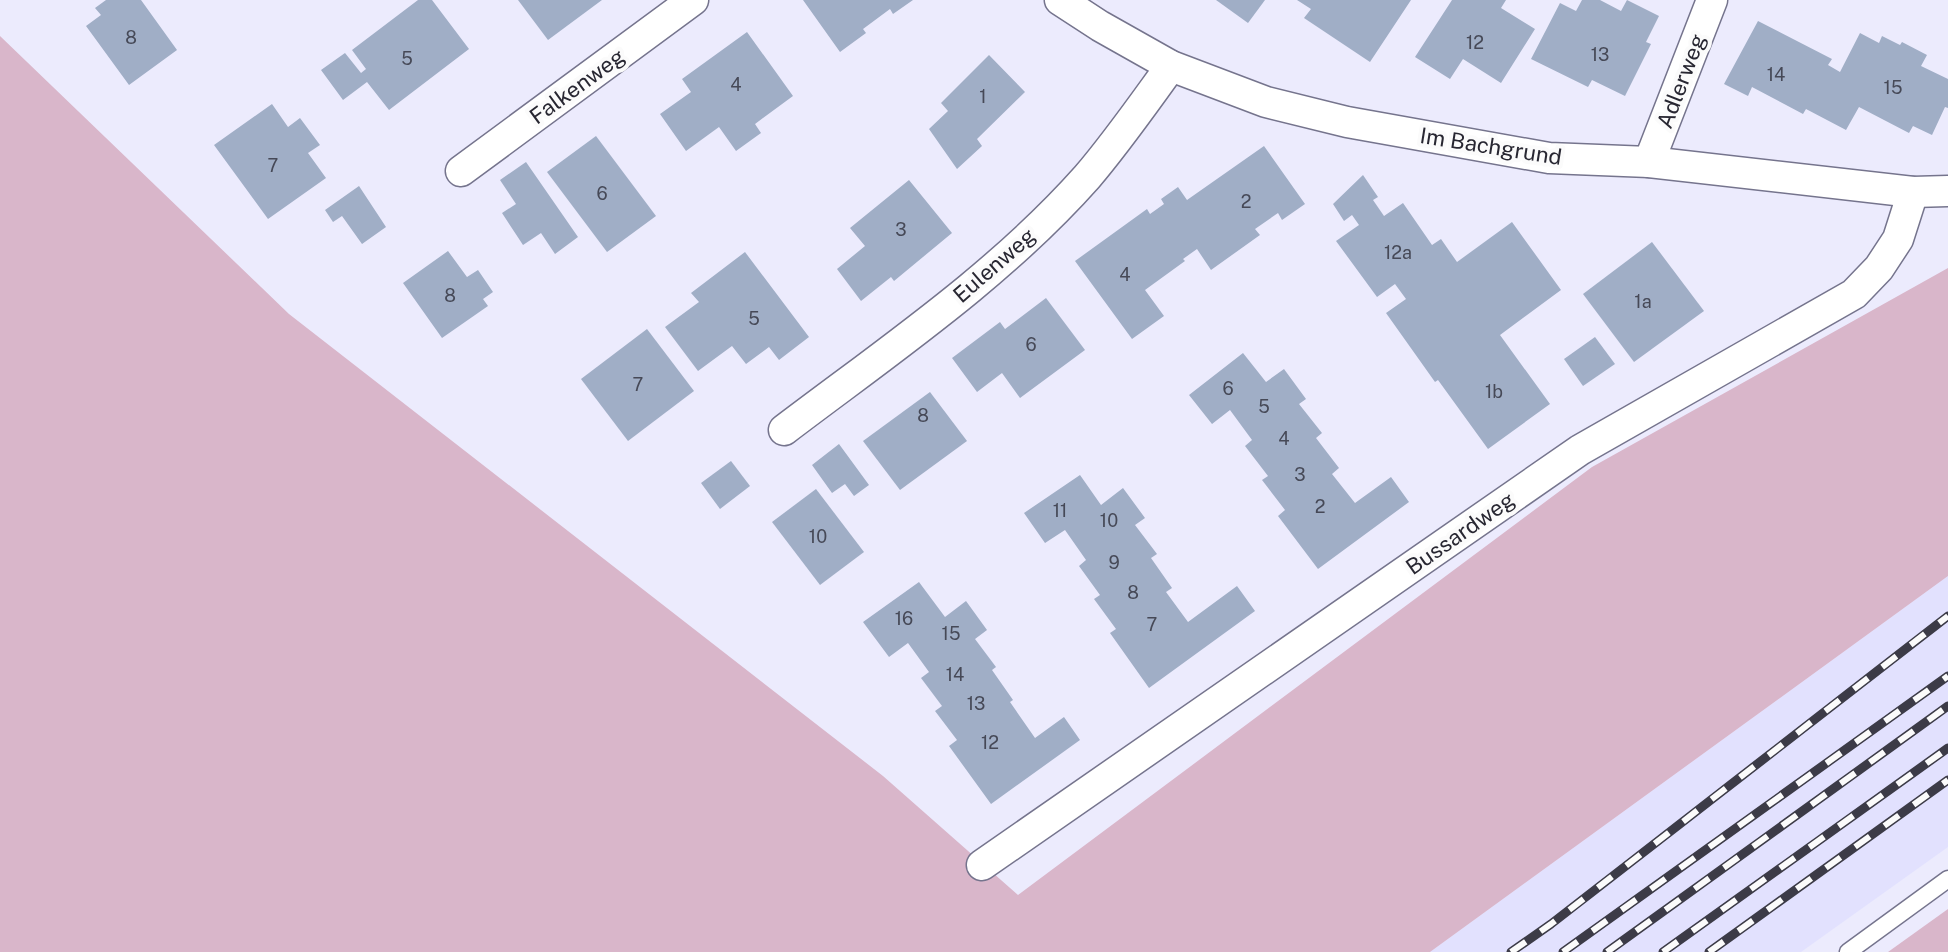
<svg xmlns="http://www.w3.org/2000/svg" width="1948" height="952" font-family="'Public Sans',sans-serif">
<style>
.built{fill:#e2e1fe}
.green{fill:#d9b6ca}
.building{fill:#a0aec6}
.lines{fill:none;stroke-linecap:round;stroke-linejoin:round}
.service-casing{stroke:#75748d;stroke-width:19}
.minor-casing{stroke:#75748d;stroke-width:33}
.service{stroke:#fff;stroke-width:16}
.minor{stroke:#fff;stroke-width:30}
.rail-casing{stroke:#3c3b47;stroke-width:9}
.rail{stroke:#fbfbfb;stroke-width:6;stroke-dasharray:18;stroke-linecap:butt}
.labels{text-anchor:middle;stroke-width:8;stroke-linejoin:round;paint-order:stroke}
.number-label{font-size:18px;fill:#464957}
.street-label{font-size:22px;fill:#282732;stroke:#fbfbfb}
</style>
<rect width="100%" height="100%" fill="#ecebfd"/>
<path class="built" d="M 1948,576 L 1948,847 L 1801,952 L 1430,952 Z"/>
<g class="green">
<path d="M 0,36 L 289,314 L 883,776 L 1018,895 L 1592,467 L 1948,268 L 1948,576 L 1430,952 L 0,952 Z"/>
<path d="M 1948,909 L 1948,952 L 1888,952 Z"/>
</g>
<g class="building">
<path d="M 106,0 L 141,0 L 177,50 L 129,85 L 86,26 L 101,15 L 95,8 Z"/>
<path d="M 418,0 L 432,0 L 469,49 L 389,110 L 367,82 L 343,100 L 321,70 L 345,53 L 361,73 L 366,69 L 352,50 Z"/>
<path d="M 518,0 L 602,0 L 548,40 Z"/>
<path d="M 803,0 L 913,0 L 893,14 L 890,9 L 863,29 L 866,33 L 840,52 Z"/>
<path d="M 1216,0 L 1265,0 L 1248,23 Z"/>
<path d="M 1297,0 L 1411,0 L 1370,62 L 1304,18 L 1311,9 Z"/>
<path d="M 1452,0 L 1506,0 L 1501,8 L 1535,29 L 1501,83 L 1463,59 L 1450,79 L 1415,57 Z"/>
<path d="M 1582,0 L 1600,0 L 1621,11 L 1627,0 L 1659,16 L 1646,42 L 1651,44 L 1625,96 L 1592,80 L 1588,87 L 1531,59 L 1560,3 L 1576,11 Z"/>
<path d="M 1758,21 L 1832,59 L 1828,65 L 1840,72 L 1860,33 L 1879,43 L 1882,36 L 1900,45 L 1902,42 L 1927,55 L 1921,66 L 1948,79 L 1948,108 L 1945,107 L 1932,135 L 1913,126 L 1909,133 L 1859,107 L 1846,130 L 1806,109 L 1803,114 L 1752,87 L 1748,96 L 1724,84 Z"/>
<path d="M 747,32 L 793,96 L 755,124 L 761,133 L 736,151 L 719,127 L 686,151 L 660,114 L 691,92 L 682,79 Z"/>
<path d="M 989,55 L 1025,92 L 977,139 L 982,146 L 957,169 L 929,129 L 948,111 L 941,103 Z"/>
<path d="M 272,104 L 288,127 L 300,118 L 320,145 L 308,153 L 326,178 L 268,219 L 214,145 Z"/>
<path d="M 596,136 L 656,216 L 607,252 L 547,172 Z"/>
<path d="M 1264,146 L 1305,204 L 1282,220 L 1278,213 L 1255,229 L 1260,235 L 1211,270 L 1197,249 L 1183,259 L 1185,261 L 1145,290 L 1164,316 L 1132,339 L 1075,261 L 1147,209 L 1150,214 L 1164,204 L 1161,199 L 1178,187 L 1187,200 Z"/>
<path d="M 526,162 L 578,237 L 555,254 L 541,233 L 523,245 L 502,213 L 516,204 L 500,180 Z"/>
<path d="M 1363,175 L 1378,197 L 1373,200 L 1384,216 L 1403,203 L 1432,245 L 1441,239 L 1457,262 L 1512,222 L 1561,290 L 1500,335 L 1550,404 L 1488,449 L 1438,380 L 1435,382 L 1386,313 L 1406,299 L 1395,284 L 1377,297 L 1336,241 L 1359,225 L 1352,215 L 1344,221 L 1333,204 Z"/>
<path d="M 909,180 L 952,233 L 894,281 L 891,277 L 861,301 L 837,269 L 865,246 L 850,228 Z"/>
<path d="M 359,186 L 386,227 L 362,244 L 342,216 L 333,222 L 325,210 Z"/>
<path d="M 1652,242 L 1704,311 L 1634,362 L 1583,294 Z"/>
<path d="M 448,251 L 467,277 L 478,270 L 493,292 L 483,299 L 488,306 L 442,338 L 403,283 Z"/>
<path d="M 745,252 L 809,337 L 779,360 L 769,347 L 746,364 L 732,346 L 698,371 L 665,327 L 699,302 L 691,293 Z"/>
<path d="M 1046,298 L 1085,350 L 1020,398 L 1002,373 L 977,392 L 952,358 L 1000,322 L 1005,329 Z"/>
<path d="M 647,329 L 694,391 L 628,441 L 581,379 Z"/>
<path d="M 1595,337 L 1615,364 L 1583,386 L 1564,359 Z"/>
<path d="M 1243,353 L 1266,382 L 1284,369 L 1306,399 L 1299,404 L 1322,433 L 1316,438 L 1339,468 L 1332,474 L 1355,503 L 1391,477 L 1409,502 L 1318,569 L 1278,516 L 1285,510 L 1262,480 L 1268,476 L 1245,446 L 1252,440 L 1230,410 L 1212,424 L 1189,395 Z"/>
<path d="M 930,392 L 967,441 L 900,490 L 863,441 Z"/>
<path d="M 839,444 L 869,485 L 854,496 L 845,484 L 832,493 L 812,465 Z"/>
<path d="M 731,461 L 750,486 L 720,509 L 701,483 Z"/>
<path d="M 1080,475 L 1101,505 L 1123,488 L 1145,518 L 1135,525 L 1157,554 L 1151,558 L 1172,588 L 1166,592 L 1188,622 L 1237,586 L 1255,611 L 1149,688 L 1110,633 L 1116,629 L 1094,599 L 1100,595 L 1079,566 L 1086,560 L 1065,530 L 1045,543 L 1024,513 Z"/>
<path d="M 816,489 L 864,552 L 820,585 L 772,522 Z"/>
<path d="M 919,582 L 945,617 L 966,601 L 987,630 L 975,639 L 996,667 L 992,670 L 1013,700 L 1010,702 L 1035,738 L 1064,717 L 1080,740 L 991,804 L 949,746 L 957,740 L 935,711 L 942,706 L 921,678 L 929,672 L 908,643 L 889,657 L 863,622 Z"/>
</g>
<g class="lines">
<g class="service-casing">
<path id="service" d="M 1848,952 L 1948,879"/>
</g>
<g class="minor-casing">
<g id="minor">
<path d="M 1060,0 L 1100,26 L 1171,66 L 1266,102 L 1347,122 L 1549,158 L 1649,162 L 1913,192 L 1948,191"/>
<path d="M 1649,162 L 1712,0"/>
<path d="M 461,171 L 693,0"/>
<path d="M 784,430 C 888,351 999,276 1087,177 C 1117,142 1144,103 1171,66"/>
<path d="M 982,865 L 1580,450 L 1854,294 L 1879,268 L 1898,239 L 1913,192"/>
</g>
</g>
<use href="#service" class="service"/>
<use href="#minor" class="minor"/>
<g class="rail-casing">
<g id="rail">
<path d="M 1511,952 L 1551,924 L 1948,616"/>
<path d="M 1563,952 L 1948,676"/>
<path d="M 1607,952 L 1948,706"/>
<path d="M 1663,952 L 1948,748"/>
<path d="M 1709,952 L 1948,780"/>
</g>
</g>
<use href="#rail" class="rail"/>
</g>
<g class="labels">
<g class="number-label">
<text x="131" y="44">8</text>
<text x="1475" y="49">12</text>
<text x="1600" y="61">13</text>
<text x="407" y="65">5</text>
<text x="1776" y="81">14</text>
<text x="736" y="91">4</text>
<text x="1893" y="94">15</text>
<text x="983" y="103">1</text>
<text x="273" y="172">7</text>
<text x="602" y="200">6</text>
<text x="1246" y="208">2</text>
<text x="901" y="236">3</text>
<text x="1398" y="259">12a</text>
<text x="1125" y="281">4</text>
<text x="450" y="302">8</text>
<text x="1643" y="308">1a</text>
<text x="754" y="325">5</text>
<text x="1031" y="351">6</text>
<text x="638" y="391">7</text>
<text x="1228" y="395">6</text>
<text x="1494" y="398">1b</text>
<text x="1264" y="413">5</text>
<text x="923" y="422">8</text>
<text x="1284" y="445">4</text>
<text x="1300" y="481">3</text>
<text x="1320" y="513">2</text>
<text x="1060" y="517">11</text>
<text x="1109" y="527">10</text>
<text x="818" y="543">10</text>
<text x="1114" y="569">9</text>
<text x="1133" y="599">8</text>
<text x="904" y="625">16</text>
<text x="1152" y="631">7</text>
<text x="951" y="640">15</text>
<text x="955" y="681">14</text>
<text x="976" y="710">13</text>
<text x="990" y="749">12</text>
</g>
<g class="street-label">
<text transform="translate(1681 81) rotate(-69)" y="8">Adlerweg</text>
<text transform="translate(577 86) rotate(-36)" y="8">Falkenweg</text>
<text transform="translate(1491 146) rotate(9)" y="8">Im Bachgrund</text>
<text transform="translate(994 265) rotate(-41)" y="8">Eulenweg</text>
<text transform="translate(1460 533) rotate(-35)" y="8">Bussardweg</text>
</g>
</g>
</svg>
